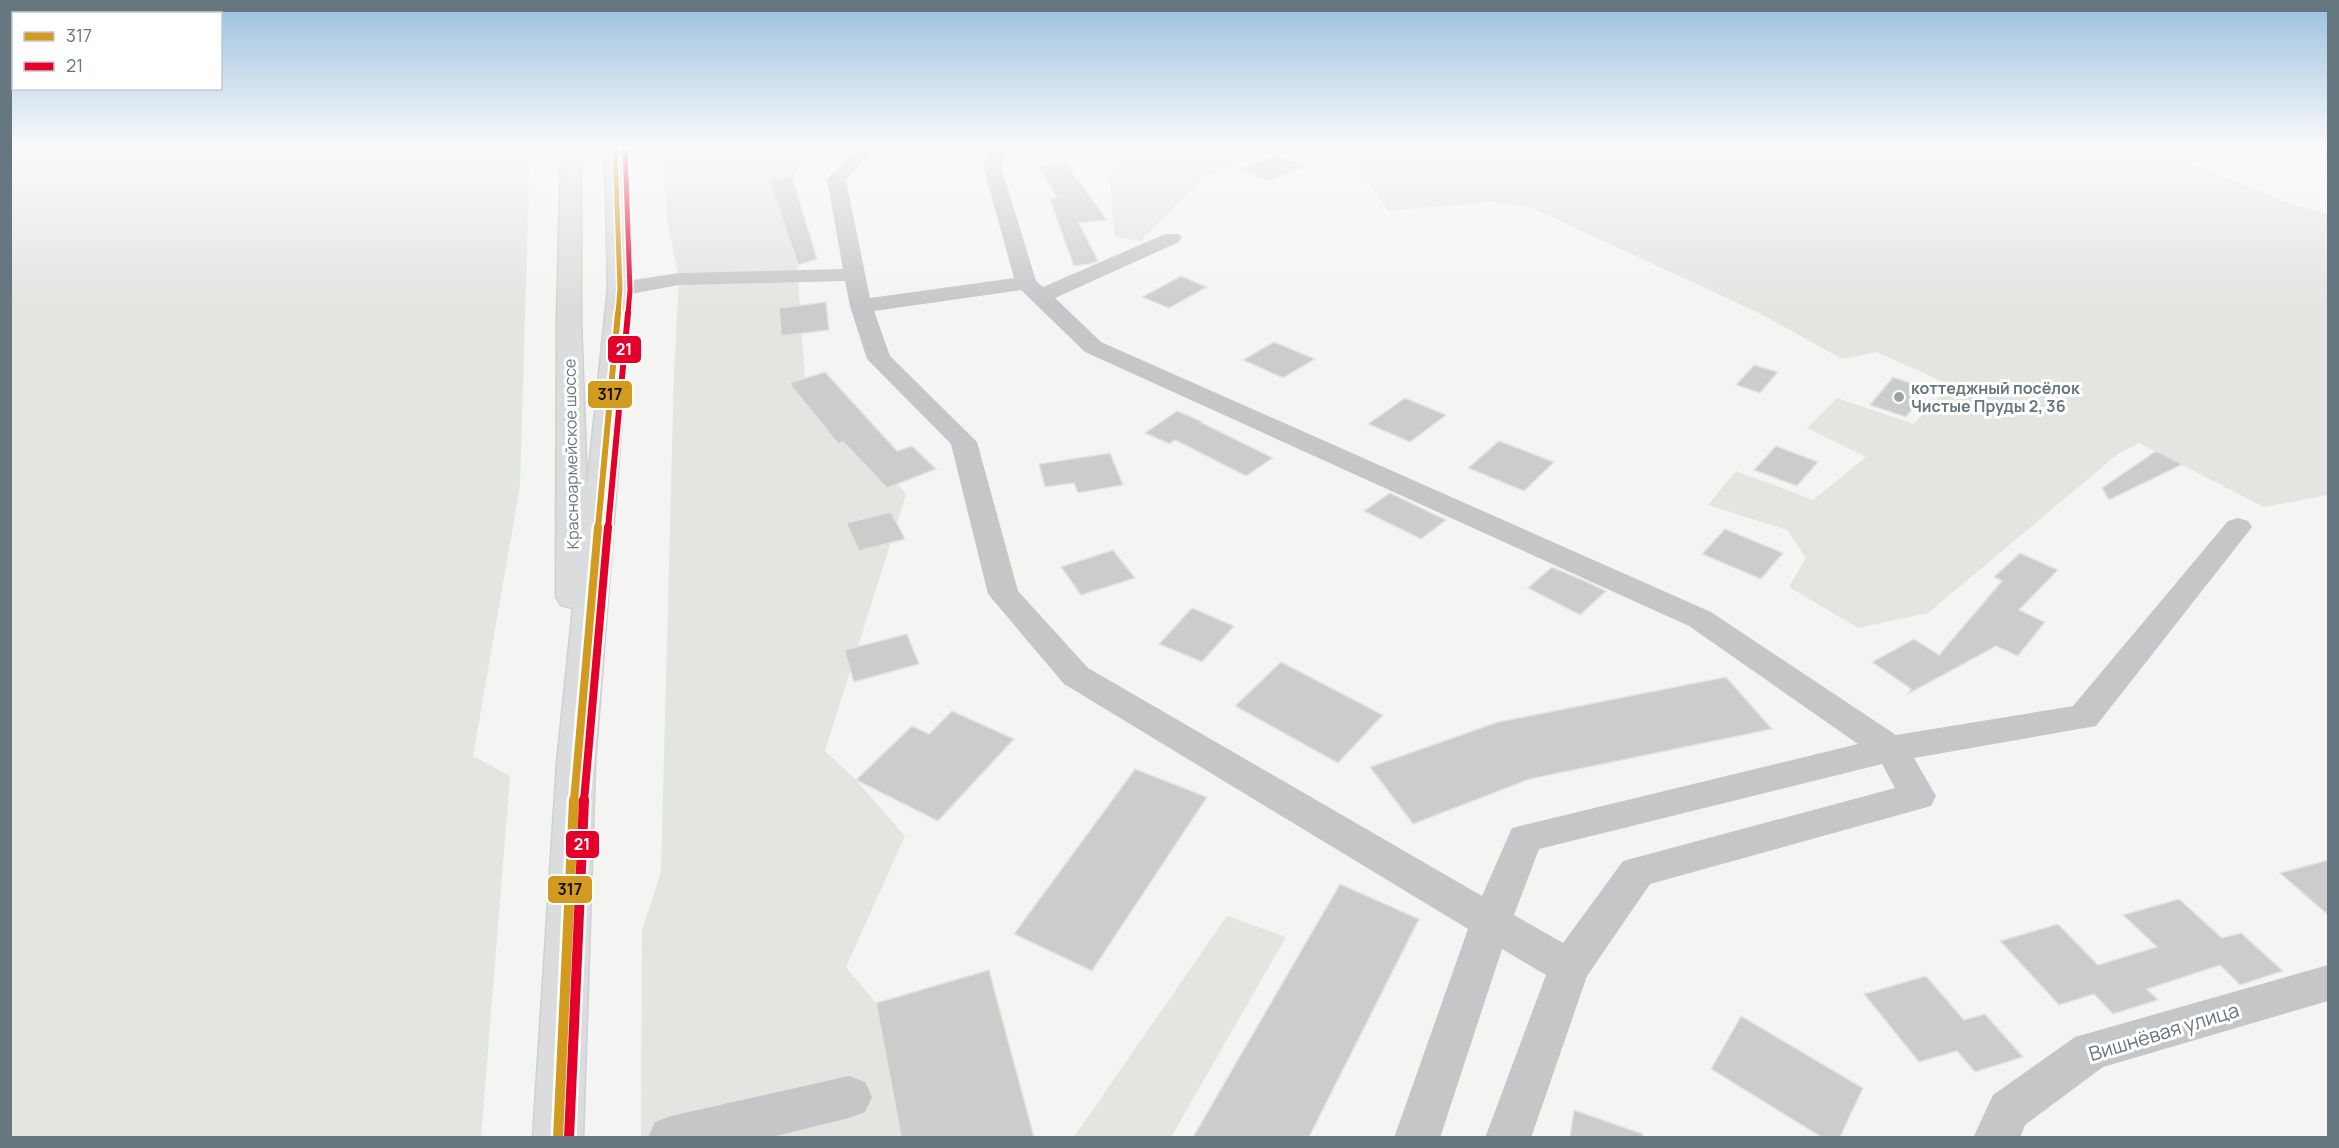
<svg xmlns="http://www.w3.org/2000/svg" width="2339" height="1148" font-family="Manrope,sans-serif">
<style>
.green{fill:#e3e5e1}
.building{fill:#cbcccc;stroke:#e4e4e2;stroke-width:1.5}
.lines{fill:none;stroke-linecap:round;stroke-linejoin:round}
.major-casing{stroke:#cfd0d0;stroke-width:3}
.minor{fill:#c5c6c7;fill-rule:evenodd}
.major{fill:#dbdcdd;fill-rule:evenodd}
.bus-1-far3-casing{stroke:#fff;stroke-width:8}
.bus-1-far2-casing{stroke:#fff;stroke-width:10}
.bus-1-far1-casing{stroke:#fff;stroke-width:13}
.bus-1-casing{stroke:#fff;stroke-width:15}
.bus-2-far3-casing{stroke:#fff;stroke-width:8}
.bus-2-far2-casing{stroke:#fff;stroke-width:10}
.bus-2-far1-casing{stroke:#fff;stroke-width:13}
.bus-2-casing{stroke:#fff;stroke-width:15}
.bus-1-far3{stroke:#d39a20;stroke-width:5}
.bus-1-far2{stroke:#d39a20;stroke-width:6}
.bus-1-far1{stroke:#d39a20;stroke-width:8}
.bus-1{stroke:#d39a20;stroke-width:10}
.bus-2-far3{stroke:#e4002b;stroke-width:5}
.bus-2-far2{stroke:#e4002b;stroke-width:6}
.bus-2-far1{stroke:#e4002b;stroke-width:8}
.bus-2{stroke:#e4002b;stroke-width:10}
.poi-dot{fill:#98a3a8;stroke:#fff;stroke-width:2}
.labels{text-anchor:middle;stroke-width:6;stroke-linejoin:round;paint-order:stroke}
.poi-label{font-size:16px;font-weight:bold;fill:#677780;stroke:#fff;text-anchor:start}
.street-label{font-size:16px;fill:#677780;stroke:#fff}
.near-street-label{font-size:20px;fill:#677780;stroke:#fff}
.line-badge{stroke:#fff;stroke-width:2}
.badge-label{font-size:16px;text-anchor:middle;font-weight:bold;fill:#fff}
.pale-badge-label{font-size:16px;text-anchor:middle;font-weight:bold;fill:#111}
</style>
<rect width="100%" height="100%" fill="#f4f4f3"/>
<g class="green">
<path d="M 10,146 L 530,146 L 520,485 L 473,756 L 510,776 L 481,1137 L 11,1137 Z"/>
<path d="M 661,146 L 813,146 L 791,181 L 805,379 L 906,494 L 825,751 L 856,780 L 905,836 L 846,967 L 876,1003 L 901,1137 L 641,1138 L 642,931 L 661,871 L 674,374 L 679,280 L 668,223 Z"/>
<path d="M 1136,146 L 2147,146 L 2294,205 L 2328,214 L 2328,495 L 2264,507 L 2139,443 L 2119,453 L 1928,613 L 1858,628 L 1789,587 L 1806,558 L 1787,530 L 1708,505 L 1736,471 L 1813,500 L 1866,457 L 1807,428 L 1837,398 L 1914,424 L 1950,385 L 1877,352 L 1842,359 L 1759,313 L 1530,207 L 1491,202 L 1388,211 L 1351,157 L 1273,148 L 1204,177 L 1141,241 L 1115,237 L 1109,175 L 1138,148 Z"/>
<path d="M 1227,916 L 1286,937 L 1171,1137 L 1074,1137 Z"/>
</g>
<g class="building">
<path d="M 1276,155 L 1307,166 L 1269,181 L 1238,169 Z"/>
<path d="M 1065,162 L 1107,220 L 1079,223 L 1098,261 L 1090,264 L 1074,266 L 1050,200 L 1057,197 L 1037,166 Z"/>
<path d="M 792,176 L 817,259 L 798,265 L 769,179 Z"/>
<path d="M 1181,276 L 1207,287 L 1169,308 L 1142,297 Z"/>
<path d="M 826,302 L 829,330 L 781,336 L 779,308 Z"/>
<path d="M 1274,342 L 1315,359 L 1283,378 L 1243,360 Z"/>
<path d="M 1754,365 L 1778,372 L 1760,393 L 1736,385 Z"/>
<path d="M 825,372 L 897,451 L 912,446 L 936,469 L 887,488 L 843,442 L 838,444 L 789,383 Z"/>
<path d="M 1893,377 L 1928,389 L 1906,417 L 1870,405 Z"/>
<path d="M 1405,398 L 1446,415 L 1410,442 L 1368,424 Z"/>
<path d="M 1177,411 L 1201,421 L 1200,422 L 1273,458 L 1246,476 L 1175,440 L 1170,444 L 1145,433 Z"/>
<path d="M 1499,441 L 1554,462 L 1524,491 L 1468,468 Z"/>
<path d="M 1776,446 L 1818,462 L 1797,486 L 1754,470 Z"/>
<path d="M 2156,451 L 2183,464 L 2109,500 L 2102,488 Z"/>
<path d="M 1110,453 L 1123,485 L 1078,493 L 1074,483 L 1045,487 L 1039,464 Z"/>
<path d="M 1390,493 L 1446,520 L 1421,539 L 1364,511 Z"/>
<path d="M 891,512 L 905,539 L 859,551 L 846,523 Z"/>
<path d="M 1725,529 L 1783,553 L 1761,579 L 1702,554 Z"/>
<path d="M 1113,550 L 1135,578 L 1081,595 L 1061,567 Z"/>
<path d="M 2020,553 L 2058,570 L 2019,610 L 2045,622 L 2018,656 L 1996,646 L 1908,694 L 1911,689 L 1872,662 L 1914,639 L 1939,655 L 2002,581 L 1994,577 Z"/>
<path d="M 1552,567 L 1585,581 L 1606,591 L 1580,615 L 1528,588 Z"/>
<path d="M 1192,608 L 1234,626 L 1202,662 L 1159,644 Z"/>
<path d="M 907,634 L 919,664 L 854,682 L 844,650 Z"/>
<path d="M 1281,662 L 1383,715 L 1338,763 L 1235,706 Z"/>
<path d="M 1726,677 L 1772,729 L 1530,779 L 1413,824 L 1370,767 L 1498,722 Z"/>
<path d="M 952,711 L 1014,739 L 938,821 L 856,780 L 912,726 L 929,734 Z"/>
<path d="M 1135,769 L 1207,797 L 1092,971 L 1014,934 Z"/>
<path d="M 2328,860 L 2328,915 L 2280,873 Z"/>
<path d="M 1340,884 L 1419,919 L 1309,1137 L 1193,1137 Z"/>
<path d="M 2179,899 L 2222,938 L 2241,933 L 2283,971 L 2240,985 L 2220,965 L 2147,989 L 2158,1000 L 2113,1014 L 2094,994 L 2059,1005 L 2000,941 L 2058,924 L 2098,965 L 2157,947 L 2123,915 Z"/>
<path d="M 989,970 L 1034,1137 L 901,1137 L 876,1003 Z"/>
<path d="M 1926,976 L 1964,1020 L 1985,1014 L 2023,1057 L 1975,1072 L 1957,1051 L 1919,1062 L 1864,994 Z"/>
<path d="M 1741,1016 L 1863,1088 L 1840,1137 L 1821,1137 L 1711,1069 Z"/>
<path d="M 1574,1110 L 1643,1134 L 1643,1137 L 1570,1137 Z"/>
</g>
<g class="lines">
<g class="major-casing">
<path id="major" d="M 561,146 L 581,146 L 581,321 L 587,487 L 608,289 L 605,146 L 625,146 L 632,289 L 595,763 L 583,1138 L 533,1138 L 557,763 L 573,608 L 561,605 L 556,597 L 557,321 Z"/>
</g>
<g class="minor">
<path d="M 860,146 L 879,146 L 846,180 L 870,298 L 1014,278 L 983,166 L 991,146 L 1009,146 L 1001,166 L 1036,281 L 1043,287 L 1165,234 L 1179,234 L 1182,238 L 1179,242 L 1055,298 L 1101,342 L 1711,612 L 1896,735 L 2073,706 L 2228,521 L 2238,518 L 2248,521 L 2252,527 L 2096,726 L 1914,758 L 1936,796 L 1931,806 L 1650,884 L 1587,976 L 1531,1138 L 1485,1138 L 1546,975 L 1502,949 L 1440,1138 L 1394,1138 L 1468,929 L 1064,684 L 988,594 L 951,444 L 867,359 L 850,306 L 845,281 L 679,285 L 620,296 L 612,294 L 609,289 L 612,284 L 620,282 L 679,273 L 843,269 L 827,179 ZM 1021,290 L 1085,352 L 1689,626 L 1858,744 L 1512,828 L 1482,896 L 1088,668 L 1018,591 L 977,442 L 890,356 L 874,311 ZM 1882,764 L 1895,788 L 1623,861 L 1563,943 L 1514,915 L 1539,849 Z"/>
<path d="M 2328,965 L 2328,1001 L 2103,1067 L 2025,1125 L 2020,1138 L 1973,1138 L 1993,1095 L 2075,1037 Z"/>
<path d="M 849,1076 L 865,1082 L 872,1097 L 865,1112 L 849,1118 L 768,1138 L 648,1138 L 655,1122 L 671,1116 Z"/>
</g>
<use href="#major" class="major"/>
<g class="bus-1-far3-casing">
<path id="bus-1-far3" d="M 615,146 L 620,289 L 618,314"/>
</g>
<g class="bus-1-far2-casing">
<path id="bus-1-far2" d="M 598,528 L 618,313"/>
</g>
<g class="bus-1-far1-casing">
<path id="bus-1-far1" d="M 574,801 L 598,527"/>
</g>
<g class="bus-1-casing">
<path id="bus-1" d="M 558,1138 L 574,800"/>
</g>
<g class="bus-2-far3-casing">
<path id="bus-2-far3" d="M 625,146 L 630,290 L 628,314"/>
</g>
<g class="bus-2-far2-casing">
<path id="bus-2-far2" d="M 608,528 L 628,313"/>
</g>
<g class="bus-2-far1-casing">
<path id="bus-2-far1" d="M 584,801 L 608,527"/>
</g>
<g class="bus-2-casing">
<path id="bus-2" d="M 569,1138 L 584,800"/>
</g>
<use href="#bus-1-far3" class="bus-1-far3"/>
<use href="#bus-1-far2" class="bus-1-far2"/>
<use href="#bus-1-far1" class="bus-1-far1"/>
<use href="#bus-1" class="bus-1"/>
<use href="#bus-2-far3" class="bus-2-far3"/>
<use href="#bus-2-far2" class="bus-2-far2"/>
<use href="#bus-2-far1" class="bus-2-far1"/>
<use href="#bus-2" class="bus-2"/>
</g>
<linearGradient id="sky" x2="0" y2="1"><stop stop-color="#9abfdf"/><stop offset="0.48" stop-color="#fafafa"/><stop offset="1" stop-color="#fafafa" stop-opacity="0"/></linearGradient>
<rect width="2339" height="307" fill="url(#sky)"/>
<circle class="poi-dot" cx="1899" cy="397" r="6"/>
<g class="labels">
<g class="poi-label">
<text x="1911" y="394">коттеджный посёлок<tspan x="1911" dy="18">Чистые Пруды 2, 36</tspan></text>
</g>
<g class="street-label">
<text transform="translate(571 454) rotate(-91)" y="6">Красноармейское шоссе</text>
</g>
<g class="near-street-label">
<text transform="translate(2164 1032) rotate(-17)" y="7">Вишнёвая улица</text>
</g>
</g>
<g class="line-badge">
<rect x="607" y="335" width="35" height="29" rx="6" fill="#e4002b"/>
<rect x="587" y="380" width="46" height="29" rx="6" fill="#d39a20"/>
<rect x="565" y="830" width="35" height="29" rx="6" fill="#e4002b"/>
<rect x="547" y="875" width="46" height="29" rx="6" fill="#d39a20"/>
</g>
<g class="badge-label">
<text x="624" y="355">21</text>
<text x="582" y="850">21</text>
</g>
<g class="pale-badge-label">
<text x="610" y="400">317</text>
<text x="570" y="895">317</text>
</g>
<rect width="2339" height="1148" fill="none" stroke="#677780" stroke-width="24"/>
<rect x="12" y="12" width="210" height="78" fill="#ffffff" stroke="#c2c9cc" stroke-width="1.5"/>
<rect x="24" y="32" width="30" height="9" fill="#d39a20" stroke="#c2c9cc" stroke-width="1.5"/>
<text x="66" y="42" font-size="18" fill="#677780">317</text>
<rect x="24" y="62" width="30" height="9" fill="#e4002b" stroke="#c2c9cc" stroke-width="1.5"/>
<text x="66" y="72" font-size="18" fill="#677780">21</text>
</svg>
